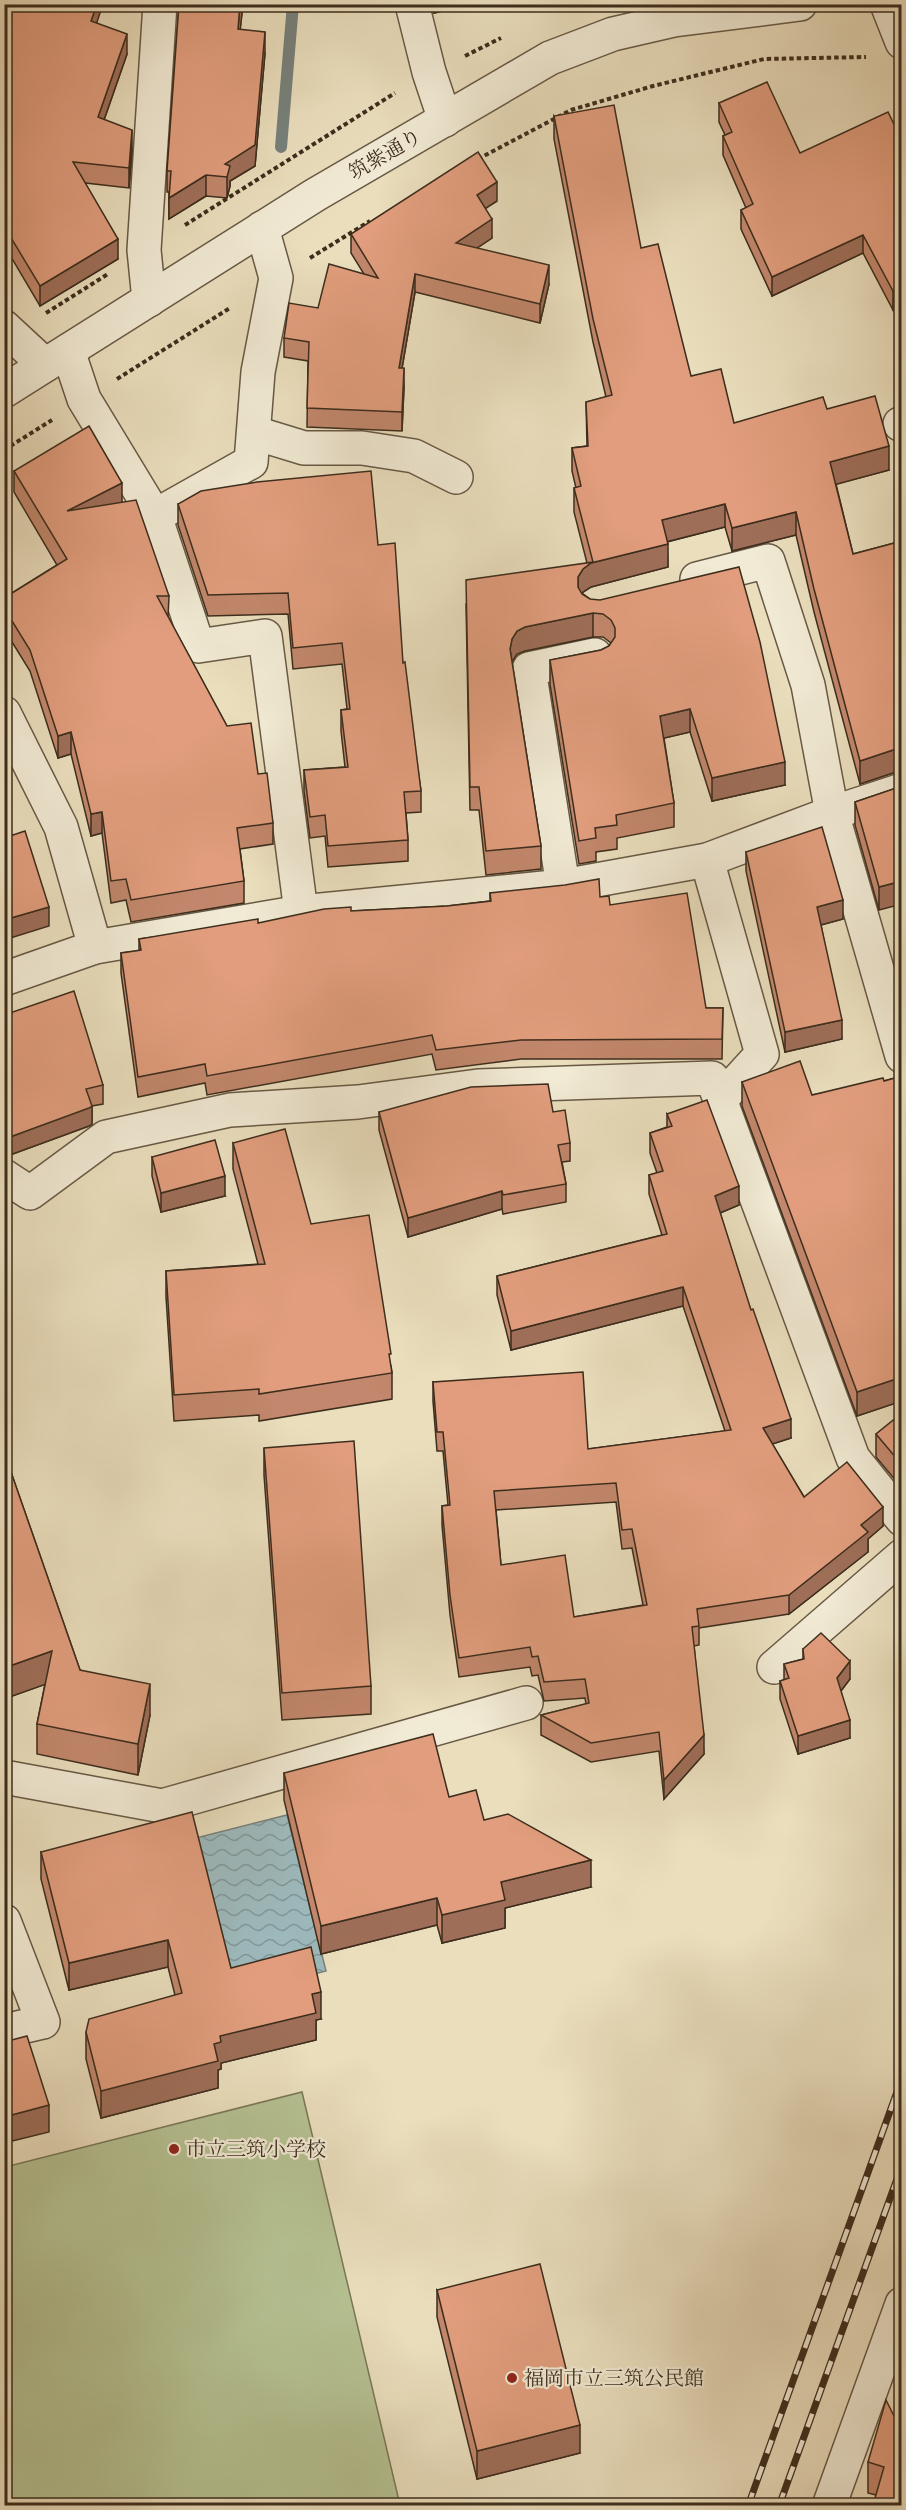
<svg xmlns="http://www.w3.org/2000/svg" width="906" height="2510" font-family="'Gentium Book Plus','Noto Serif JP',serif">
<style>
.green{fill:#b5c192;stroke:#797758;stroke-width:1.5}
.water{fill:url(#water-waves);stroke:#77817c;stroke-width:1.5}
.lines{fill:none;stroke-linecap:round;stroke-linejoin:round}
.stream{stroke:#77817c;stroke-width:12}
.minor-casing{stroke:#685945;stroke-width:36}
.path{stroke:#3d2d1d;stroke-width:4;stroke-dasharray:4.5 3;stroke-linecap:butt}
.minor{stroke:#f1ead4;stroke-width:33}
.rail-casing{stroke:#3d2d1d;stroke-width:7}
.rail{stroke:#f1ead4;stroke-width:4.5;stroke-dasharray:14;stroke-linecap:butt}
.wall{fill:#c2876c;stroke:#3d2d1d;stroke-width:1.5;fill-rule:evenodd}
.shaded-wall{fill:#9e6e58;stroke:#3d2d1d;stroke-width:1.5}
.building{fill:#e19d7d;stroke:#3d2d1d;stroke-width:1.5;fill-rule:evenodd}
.poi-dot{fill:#8f2418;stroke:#f1ead4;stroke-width:2}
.labels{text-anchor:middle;stroke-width:4.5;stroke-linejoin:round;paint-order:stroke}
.street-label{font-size:20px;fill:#3d2d1d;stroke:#f1ead4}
.poi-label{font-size:20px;fill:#3d2d1d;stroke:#f1ead4;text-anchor:start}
</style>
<defs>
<pattern id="water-waves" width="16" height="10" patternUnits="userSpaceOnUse" patternTransform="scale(1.5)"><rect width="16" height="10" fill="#9db9bc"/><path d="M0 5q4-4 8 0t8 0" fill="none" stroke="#819798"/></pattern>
</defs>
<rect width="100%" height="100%" fill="#eadebd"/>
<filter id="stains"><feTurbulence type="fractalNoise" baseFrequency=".00333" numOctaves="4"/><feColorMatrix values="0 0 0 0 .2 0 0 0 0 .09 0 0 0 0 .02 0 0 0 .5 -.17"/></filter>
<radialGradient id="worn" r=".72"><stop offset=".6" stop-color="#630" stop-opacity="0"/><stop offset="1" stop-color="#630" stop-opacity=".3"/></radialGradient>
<path class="green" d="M 302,2092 L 400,2505 L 5,2505 L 5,2167 Z"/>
<path class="water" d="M 287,1815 L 326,1971 L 231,1995 L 192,1839 Z"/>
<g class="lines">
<path class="stream" d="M 281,147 L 293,4"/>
<g class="minor-casing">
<g id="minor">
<path d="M 412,4 L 429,72 L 445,120"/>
<path d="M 887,4 L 902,42"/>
<path d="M 149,300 L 144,250 L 160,4"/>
<path d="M 4,327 L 45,365"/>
<path d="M 68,351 L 84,399 L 155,516 L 198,646 L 265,636 L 301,912"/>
<path d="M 4,391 L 315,195 L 550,58 L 613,34 L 674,20 L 800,4"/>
<path d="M 900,424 L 902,424"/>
<path d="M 255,433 L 304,448 L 362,448 L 414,456 L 456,477"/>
<path d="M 155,516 L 251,462 L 258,372 L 276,278 L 262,228"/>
<path d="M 697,579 L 768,561 L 808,685 L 832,813 L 902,1056"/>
<path d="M 4,713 L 61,827 L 95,947"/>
<path d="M 707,860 L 762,1054 L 720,1100"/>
<path d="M 563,886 L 529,669 L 595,655"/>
<path d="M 4,979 L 95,947 L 301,912 L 563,886 L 707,860 L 832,813 L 902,790"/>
<path d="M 4,1176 L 30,1193 L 106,1137 L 230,1110 L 358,1102 L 478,1086 L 712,1078 L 853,1458 L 902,1519"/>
<path d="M 774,1667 L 902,1556"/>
<path d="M 4,1777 L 162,1806 L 526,1703"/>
<path d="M 4,1921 L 43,2022 L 4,2031"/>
<path d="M 829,2506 L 902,2304"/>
</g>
</g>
<g class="path">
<path d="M 465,56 L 501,38"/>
<path d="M 478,159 L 571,110 L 653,86 L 764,59 L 866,57"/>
<path d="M 185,225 L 395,93"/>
<path d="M 310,258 L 370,221"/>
<path d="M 46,313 L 108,274"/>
<path d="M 117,379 L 230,308"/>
<path d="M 4,450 L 52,420"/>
</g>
<use href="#minor" class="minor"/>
<g class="rail-casing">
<g id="rail">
<path d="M 748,2506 L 902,2078"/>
<path d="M 779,2506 L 902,2165"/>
</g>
</g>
<use href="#rail" class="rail"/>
</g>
<g class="wall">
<path d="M 4,4 L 97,23 L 127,54 L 104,120 L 132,150 L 129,188 L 85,183 L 118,259 L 40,306 L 4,245 Z"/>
<path d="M 179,4 L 243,4 L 240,30 L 265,53 L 255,166 L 230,181 L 230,186 L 227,198 L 206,196 L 169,219 L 169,192 L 167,192 L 167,171 Z"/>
<path d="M 431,4 L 455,4 L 455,8 L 434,13 Z"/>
<path d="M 719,103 L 800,153 L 902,141 L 893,310 L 863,253 L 772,296 L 741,229 L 741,210 L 746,208 L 723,155 L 723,136 L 725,135 L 719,122 Z"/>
<path d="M 554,116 L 641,248 L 691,376 L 734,423 L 827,409 L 889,470 L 836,484 L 853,554 L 902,541 L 902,772 L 896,772 L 860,784 L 814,612 L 796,535 L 732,551 L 725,527 L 667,542 L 668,567 L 591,587 L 582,593 L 590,599 L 785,785 L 712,801 L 690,732 L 664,738 L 674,803 L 674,827 L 617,838 L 617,849 L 596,852 L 596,861 L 579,864 L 550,684 L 550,660 L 601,650 L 609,646 L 611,643 L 603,637 L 593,637 L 525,651 L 517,654 L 512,661 L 541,846 L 541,869 L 486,875 L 479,810 L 470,810 L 466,604 L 587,563 L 574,512 L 574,488 L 576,488 L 572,471 L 572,448 L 587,446 L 586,402 L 606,397 L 593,342 L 554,139 Z"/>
<path d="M 497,201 L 485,208 L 492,238 L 477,248 L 549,284 L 540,323 L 415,292 L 402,368 L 404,387 L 402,431 L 307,427 L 308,361 L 284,357 L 284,338 L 318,308 L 364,274 L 351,253 L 351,234 Z"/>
<path d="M 14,471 L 122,502 L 169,596 L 168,617 L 227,726 L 258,774 L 273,823 L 273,844 L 240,849 L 244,881 L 244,903 L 131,922 L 126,900 L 111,903 L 102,833 L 91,836 L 71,754 L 58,758 L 30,671 L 4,629 L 4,598 L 57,565 L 14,492 Z"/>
<path d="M 178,504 L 378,545 L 403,663 L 421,791 L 421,812 L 406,813 L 408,840 L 408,861 L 328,867 L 325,836 L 310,838 L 304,791 L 304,770 L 345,767 L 341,731 L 341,710 L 347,709 L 342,664 L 293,669 L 288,614 L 208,616 L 178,525 Z"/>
<path d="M 902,786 L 879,910 L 855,825 L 855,802 Z"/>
<path d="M 746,852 L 843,919 L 821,925 L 842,1039 L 785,1052 L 746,871 Z"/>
<path d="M 490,893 L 600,897 L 610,905 L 706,1008 L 723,1008 L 722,1059 L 521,1059 L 436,1070 L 432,1054 L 207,1095 L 205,1083 L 138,1097 L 121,973 L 121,953 L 139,951 L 139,939 L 351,911 L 447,906 L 490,901 Z"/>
<path d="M 4,1015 L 103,1085 L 103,1104 L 92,1106 L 92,1124 L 89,1126 L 10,1155 L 4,1139 Z"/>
<path d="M 902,1076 L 902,1401 L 857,1416 L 742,1106 L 742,1082 L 812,1095 L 884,1081 Z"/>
<path d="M 379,1112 L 553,1112 L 570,1143 L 570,1161 L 562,1162 L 566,1184 L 566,1202 L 503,1214 L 502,1209 L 408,1237 L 379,1130 Z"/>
<path d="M 667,1114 L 739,1205 L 720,1213 L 791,1438 L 772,1444 L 804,1497 L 883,1526 L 868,1539 L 868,1552 L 789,1614 L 699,1628 L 699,1645 L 694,1646 L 704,1754 L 664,1799 L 659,1751 L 591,1762 L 541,1735 L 541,1715 L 586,1704 L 585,1698 L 544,1701 L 538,1675 L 532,1676 L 530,1667 L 459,1677 L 450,1615 L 442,1525 L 442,1506 L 448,1505 L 443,1451 L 437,1451 L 433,1401 L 433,1382 L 588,1449 L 725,1431 L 683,1306 L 511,1350 L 497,1295 L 497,1276 L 662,1235 L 649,1194 L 649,1175 L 657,1173 L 650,1153 L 650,1133 L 667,1127 ZM 616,1502 L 622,1549 L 632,1548 L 643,1605 L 574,1617 L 501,1565 L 496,1510 Z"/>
<path d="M 233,1143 L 311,1224 L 391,1366 L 392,1373 L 392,1399 L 259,1421 L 259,1415 L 174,1421 L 166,1297 L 166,1271 L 258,1264 L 233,1169 Z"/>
<path d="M 152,1157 L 225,1196 L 161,1212 L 152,1176 Z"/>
<path d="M 902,1413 L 902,1488 L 876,1457 L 876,1434 Z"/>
<path d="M 264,1448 L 371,1686 L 371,1714 L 282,1720 L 264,1475 Z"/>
<path d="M 4,1452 L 80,1670 L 150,1715 L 138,1775 L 37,1754 L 37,1724 L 45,1684 L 4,1699 Z"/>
<path d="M 803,1649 L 850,1679 L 841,1691 L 850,1738 L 798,1754 L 780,1699 L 780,1681 L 784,1680 L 784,1664 L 803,1659 Z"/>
<path d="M 284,1773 L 449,1797 L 484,1820 L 591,1887 L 505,1908 L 505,1928 L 442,1943 L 437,1925 L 321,1954 L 284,1800 Z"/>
<path d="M 41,1852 L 231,1968 L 321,2019 L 316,2020 L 316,2040 L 221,2063 L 221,2069 L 218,2070 L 218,2088 L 101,2118 L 86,2059 L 86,2032 L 175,1995 L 168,1967 L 69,1990 L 41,1879 Z"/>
<path d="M 437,2290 L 580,2453 L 477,2479 L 437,2317 Z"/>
<path d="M 902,2432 L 876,2495 L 868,2493 L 868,2462 Z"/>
</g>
<g class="shaded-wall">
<path d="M 97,4 L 103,4 L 91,40 L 91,21 Z"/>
<path d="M 240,4 L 243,4 L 238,50 L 238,29 Z"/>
<path d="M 434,4 L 455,4 L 455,8 L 434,13 Z"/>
<path d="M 265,32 L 265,53 L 255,166 L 230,181 L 230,186 L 227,198 L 227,177 L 225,164 Z"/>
<path d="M 127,34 L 127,54 L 98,137 L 98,117 Z"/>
<path d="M 132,130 L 132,150 L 129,188 L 129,168 Z"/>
<path d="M 902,158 L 902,176 L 896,160 Z"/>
<path d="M 206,175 L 206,196 L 169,219 L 169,198 Z"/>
<path d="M 497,182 L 497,201 L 477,214 L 477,195 Z"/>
<path d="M 492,219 L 492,238 L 456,262 L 456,243 Z"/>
<path d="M 863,235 L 863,253 L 772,296 L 772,277 Z"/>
<path d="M 118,239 L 118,259 L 40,306 L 40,286 Z"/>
<path d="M 549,265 L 549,284 L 540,323 L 540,304 Z"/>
<path d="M 415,274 L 415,292 L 399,386 L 399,368 Z"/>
<path d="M 902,287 L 902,305 L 893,310 L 893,291 Z"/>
<path d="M 404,368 L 404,387 L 402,431 L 402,412 Z"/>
<path d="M 889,446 L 889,470 L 830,486 L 830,462 Z"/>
<path d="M 122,483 L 122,504 L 67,511 Z"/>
<path d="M 725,504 L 725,527 L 662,543 L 662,520 Z"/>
<path d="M 796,512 L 796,535 L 732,551 L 732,528 Z"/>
<path d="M 668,544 L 668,567 L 591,587 L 583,592 L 578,601 L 578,577 L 583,569 L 591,563 Z"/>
<path d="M 593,613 L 593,637 L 525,651 L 517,654 L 512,662 L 510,649 L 512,639 L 517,631 L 525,627 Z"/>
<path d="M 690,709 L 690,732 L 660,739 L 660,716 Z"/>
<path d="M 71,732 L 71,754 L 58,758 L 58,736 Z"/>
<path d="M 896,749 L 896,772 L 860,784 L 860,761 Z"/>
<path d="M 785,762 L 785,785 L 712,801 L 712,778 Z"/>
<path d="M 102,812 L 102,833 L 91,836 L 91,814 Z"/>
<path d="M 902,881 L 902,904 L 879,910 L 879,887 Z"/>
<path d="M 843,900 L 843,919 L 817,926 L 817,907 Z"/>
<path d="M 49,907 L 49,926 L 4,940 L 4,920 Z"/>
<path d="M 842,1020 L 842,1039 L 785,1052 L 785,1032 Z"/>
<path d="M 92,1106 L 92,1124 L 89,1126 L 10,1155 L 10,1137 Z"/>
<path d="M 225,1176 L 225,1196 L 161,1212 L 161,1193 Z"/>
<path d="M 739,1186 L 739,1205 L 715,1215 L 715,1196 Z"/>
<path d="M 502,1191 L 502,1209 L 408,1237 L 408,1218 Z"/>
<path d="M 683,1287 L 683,1306 L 511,1350 L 511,1331 Z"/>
<path d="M 902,1377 L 902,1401 L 857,1416 L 857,1392 Z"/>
<path d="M 791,1419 L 791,1438 L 763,1447 L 763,1428 Z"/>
<path d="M 883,1507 L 883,1526 L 868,1539 L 868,1552 L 789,1614 L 789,1595 L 861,1525 Z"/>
<path d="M 52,1651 L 52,1682 L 4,1699 L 4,1668 Z"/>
<path d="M 850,1661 L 850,1679 L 837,1696 L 837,1678 Z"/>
<path d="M 150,1684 L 150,1715 L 138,1775 L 138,1744 Z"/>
<path d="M 850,1720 L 850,1738 L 798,1754 L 798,1736 Z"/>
<path d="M 704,1735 L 704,1754 L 664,1799 L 664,1780 Z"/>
<path d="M 591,1860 L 591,1887 L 505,1908 L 505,1928 L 442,1943 L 442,1915 L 501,1882 Z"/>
<path d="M 437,1898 L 437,1925 L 321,1954 L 321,1926 Z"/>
<path d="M 168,1940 L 168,1967 L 69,1990 L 69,1963 Z"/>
<path d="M 321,1992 L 321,2019 L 316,2020 L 316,2040 L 221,2063 L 221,2069 L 218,2070 L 218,2088 L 101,2118 L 101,2091 L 214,2044 L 220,2036 L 312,1994 Z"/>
<path d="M 49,2105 L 49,2132 L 4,2143 L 4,2117 Z"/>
<path d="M 580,2425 L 580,2453 L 477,2479 L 477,2451 Z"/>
</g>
<g class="building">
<path d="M 4,4 L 97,4 L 91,21 L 127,34 L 98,117 L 132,130 L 129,168 L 73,162 L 118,239 L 40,286 L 4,226 Z"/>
<path d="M 179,4 L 240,4 L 238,29 L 265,32 L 255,145 L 225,164 L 230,166 L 227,177 L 206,175 L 169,198 L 171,171 L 167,171 Z"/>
<path d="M 767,82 L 800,153 L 888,112 L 902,141 L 902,158 L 896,160 L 902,170 L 902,287 L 893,291 L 863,235 L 772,277 L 741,210 L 753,204 L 723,136 L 732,132 L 719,103 Z"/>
<path d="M 614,105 L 641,248 L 658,244 L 691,376 L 721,369 L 734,423 L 823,397 L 827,409 L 875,396 L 889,446 L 830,462 L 853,554 L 902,541 L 902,748 L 896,749 L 860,761 L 814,589 L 796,512 L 732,528 L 725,504 L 662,520 L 668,544 L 591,563 L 583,569 L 578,577 L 578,587 L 582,594 L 590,599 L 600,600 L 739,567 L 760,642 L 785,762 L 712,778 L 690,709 L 660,716 L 674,803 L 616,815 L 617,825 L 595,828 L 596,838 L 579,841 L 550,660 L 601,650 L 609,646 L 615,637 L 615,628 L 611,620 L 603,614 L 593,613 L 525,627 L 517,631 L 512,639 L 510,649 L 541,846 L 486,851 L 479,787 L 470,787 L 466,580 L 593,562 L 574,488 L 581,486 L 572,448 L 588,446 L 586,402 L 612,395 L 593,319 L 554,116 Z"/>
<path d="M 478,152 L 497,182 L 477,195 L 492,219 L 456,243 L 549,265 L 540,304 L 415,274 L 399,368 L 404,368 L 402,412 L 307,408 L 309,342 L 284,338 L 289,303 L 318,308 L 329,264 L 378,278 L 351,234 Z"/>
<path d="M 89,426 L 122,483 L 67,511 L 136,500 L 169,596 L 157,596 L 227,726 L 251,723 L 258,774 L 267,773 L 273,823 L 237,828 L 244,881 L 131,900 L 126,879 L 111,881 L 102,812 L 91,814 L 71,732 L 58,736 L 30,650 L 4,608 L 4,598 L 67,559 L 14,471 Z"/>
<path d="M 371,471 L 378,545 L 395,543 L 403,663 L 405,662 L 421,791 L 404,792 L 408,840 L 328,846 L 325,815 L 310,817 L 304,770 L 348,767 L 341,710 L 350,709 L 342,643 L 293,648 L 288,593 L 208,595 L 178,504 L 201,491 L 257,482 Z"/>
<path d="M 902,786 L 902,881 L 879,887 L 855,802 Z"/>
<path d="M 822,827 L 843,900 L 817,907 L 842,1020 L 785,1032 L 746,852 Z"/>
<path d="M 8,829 L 10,836 L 25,831 L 49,907 L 4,920 L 4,830 Z"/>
<path d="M 599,879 L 600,897 L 609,896 L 610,905 L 687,893 L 706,1008 L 723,1008 L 722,1039 L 521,1040 L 436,1050 L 432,1035 L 207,1076 L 205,1064 L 138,1077 L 121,953 L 141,950 L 139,939 L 258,919 L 258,923 L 324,909 L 351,907 L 351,911 L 447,906 L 491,901 L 490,893 L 565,885 Z"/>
<path d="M 74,991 L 103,1085 L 86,1089 L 92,1106 L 89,1108 L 10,1137 L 4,1121 L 4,1015 Z"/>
<path d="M 800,1061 L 812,1095 L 883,1078 L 884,1081 L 902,1076 L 902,1377 L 857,1392 L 742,1082 Z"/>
<path d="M 548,1084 L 553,1112 L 565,1110 L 570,1143 L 558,1145 L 566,1184 L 503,1195 L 502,1191 L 408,1218 L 379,1112 L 471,1087 Z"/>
<path d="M 707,1100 L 739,1186 L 715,1196 L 751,1310 L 753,1309 L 791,1419 L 763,1428 L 804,1497 L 847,1462 L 883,1507 L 861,1525 L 868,1532 L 789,1595 L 697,1609 L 699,1626 L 692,1627 L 704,1735 L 664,1780 L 659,1732 L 591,1743 L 541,1715 L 589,1703 L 585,1679 L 544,1682 L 538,1656 L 532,1657 L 530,1647 L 459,1658 L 450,1595 L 442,1506 L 450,1505 L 443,1432 L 437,1432 L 433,1382 L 583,1372 L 588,1449 L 731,1430 L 683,1287 L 511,1331 L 497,1276 L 667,1234 L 649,1175 L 663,1171 L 650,1133 L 672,1126 L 667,1114 ZM 616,1483 L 622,1530 L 632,1529 L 647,1605 L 574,1617 L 565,1555 L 501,1565 L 494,1491 Z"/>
<path d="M 285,1129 L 311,1224 L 369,1215 L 391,1354 L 389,1354 L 392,1373 L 259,1394 L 259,1389 L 174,1395 L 166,1271 L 265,1264 L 233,1143 Z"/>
<path d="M 215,1140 L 225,1176 L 161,1193 L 152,1157 Z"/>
<path d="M 902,1413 L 902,1465 L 876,1434 Z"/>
<path d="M 354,1441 L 371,1686 L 282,1693 L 264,1448 Z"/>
<path d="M 4,1452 L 80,1670 L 150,1684 L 138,1744 L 37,1724 L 52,1651 L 4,1668 Z"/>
<path d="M 821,1633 L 850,1661 L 837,1678 L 850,1720 L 798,1736 L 780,1681 L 789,1678 L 784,1664 L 804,1659 L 803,1649 Z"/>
<path d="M 433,1734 L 449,1797 L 476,1790 L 484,1820 L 508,1814 L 591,1860 L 501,1882 L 505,1900 L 442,1915 L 437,1898 L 321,1926 L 284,1773 Z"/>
<path d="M 192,1812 L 231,1968 L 311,1947 L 321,1992 L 312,1994 L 316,2013 L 220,2036 L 221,2042 L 214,2044 L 218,2061 L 101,2091 L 86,2032 L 89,2019 L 182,1993 L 168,1940 L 69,1963 L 41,1852 Z"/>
<path d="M 27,2036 L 49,2105 L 4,2117 L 4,2042 Z"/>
<path d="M 540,2264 L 580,2425 L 477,2451 L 437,2290 Z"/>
<path d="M 886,2400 L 902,2432 L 902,2505 L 873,2505 L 884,2467 L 868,2462 Z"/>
</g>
<g class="poi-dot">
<circle cx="174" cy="2149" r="6"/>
<circle cx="512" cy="2378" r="6"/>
</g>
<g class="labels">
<g class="street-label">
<text transform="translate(385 154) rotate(-30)" y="7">筑紫通り</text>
</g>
<g class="poi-label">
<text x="186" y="2156">市立三筑小学校</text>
<text x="524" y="2385">福岡市立三筑公民館</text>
</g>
</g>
<rect width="906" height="2510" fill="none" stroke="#eadebd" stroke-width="24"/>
<rect x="6" y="6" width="894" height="2498" fill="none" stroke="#3d2d1d" stroke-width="3"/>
<rect x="12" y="12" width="882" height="2486" fill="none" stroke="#3d2d1d" stroke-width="1.5"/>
<rect width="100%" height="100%" filter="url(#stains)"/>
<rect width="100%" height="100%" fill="url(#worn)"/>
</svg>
